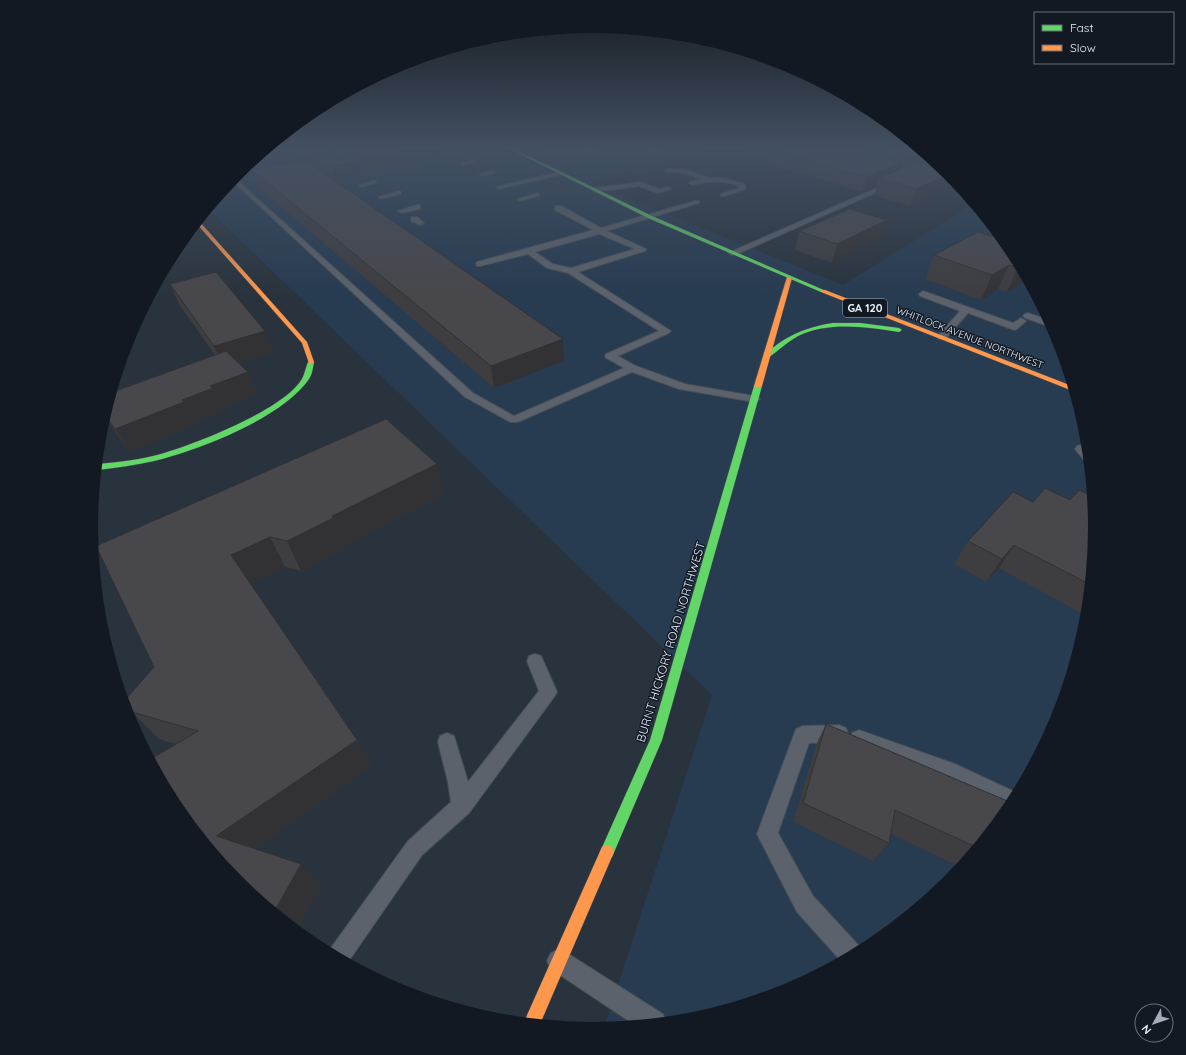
<svg xmlns="http://www.w3.org/2000/svg" width="1186" height="1055" font-family="Quicksand,sans-serif">
<style>
.built{fill:#273b51}
.lines{fill:none;stroke-linecap:round;stroke-linejoin:round}
.lane-casing{stroke:#454e57;stroke-width:2}
.fast-casing{stroke:#454e57;stroke-width:1}
.slow-casing{stroke:#454e57;stroke-width:1}
.lane{fill:#5b626b;fill-rule:evenodd}
.fast{fill:#63d668;fill-rule:evenodd}
.slow{fill:#ff974d;fill-rule:evenodd}
.wall{fill:#3e3d40}
.shaded-wall{fill:#323234}
.building{fill:#48474b;stroke:#323234;fill-rule:evenodd}
.labels{text-anchor:middle;stroke-width:3;stroke-linejoin:round;paint-order:stroke}
.far-street-label{font-size:10px;fill:#e7f1fe;stroke:#121922}
.shield{fill:#121922;stroke:#a7b0bc;stroke-width:1}
.shield-label{font-size:11px;font-weight:bold;fill:#e7f1fe}
.street-label{font-size:12px;fill:#e7f1fe;stroke:#121922}
</style>
<rect width="100%" height="100%" fill="#29333d"/>
<path class="built" d="M 268,149 L 712,149 L 591,183 L 843,285 L 967,208 L 977,208 L 1010,249 L 1056,336 L 1085,430 L 1094,528 L 1085,626 L 1056,720 L 1010,806 L 947,882 L 871,945 L 785,991 L 691,1019 L 604,1028 L 712,695 L 208,209 L 239,173 Z"/>
<g class="lines">
<g class="lane-casing">
<g id="lane">
<path d="M 544,149 C 555,148 565,153 576,152 C 584,151 592,148 601,149 L 575,156 Z"/>
<path d="M 647,149 L 655,149 L 661,152 L 658,154 Z"/>
<path d="M 473,159 L 475,160 L 475,162 L 464,165 L 461,163 Z"/>
<path d="M 667,169 L 683,169 L 710,178 L 723,178 L 744,184 L 746,189 L 725,196 L 721,196 L 721,194 L 739,188 L 739,186 C 723,180 709,181 692,185 L 689,183 L 690,182 L 702,179 L 683,173 L 665,172 L 665,170 Z"/>
<path d="M 493,170 L 496,172 L 495,173 L 482,176 L 479,174 Z"/>
<path d="M 562,171 L 565,173 L 564,174 L 499,189 L 496,187 Z"/>
<path d="M 932,178 L 956,184 L 960,188 L 930,181 L 929,180 Z"/>
<path d="M 374,180 L 376,181 L 376,183 L 362,187 L 359,185 Z"/>
<path d="M 893,181 L 896,183 L 895,184 L 735,255 L 732,255 L 728,253 Z"/>
<path d="M 239,182 L 473,393 L 514,416 L 624,368 L 606,358 L 605,356 L 606,354 L 659,331 L 568,273 L 547,268 L 528,254 L 480,266 L 477,266 L 476,264 L 477,262 L 593,230 L 555,210 L 555,206 L 561,206 L 601,228 L 695,201 L 699,201 L 699,203 L 607,231 L 646,249 L 645,251 L 578,272 L 671,331 L 669,333 L 618,356 L 636,366 L 685,384 L 754,396 L 760,399 L 754,402 L 679,389 L 632,372 L 518,422 L 510,422 L 465,397 L 237,185 L 236,184 ZM 599,234 L 635,249 L 571,268 L 553,264 L 535,252 Z"/>
<path d="M 640,182 L 659,189 L 668,187 L 671,189 L 658,193 L 639,186 L 595,192 L 592,190 L 595,188 Z"/>
<path d="M 399,191 L 401,192 L 401,194 L 381,199 L 378,197 Z"/>
<path d="M 537,193 L 539,194 L 539,196 L 520,201 L 517,199 Z"/>
<path d="M 417,205 L 420,205 L 420,209 L 402,213 L 398,211 Z"/>
<path d="M 411,217 L 417,217 L 424,223 L 420,225 L 411,221 Z"/>
<path d="M 923,291 L 1013,323 L 1021,318 L 1026,321 L 1017,329 L 1014,330 L 968,313 L 945,339 L 939,339 L 937,337 L 939,335 L 960,311 L 920,296 L 919,294 Z"/>
<path d="M 1028,313 L 1048,320 L 1051,327 L 1025,318 L 1023,316 L 1025,314 Z"/>
<path d="M 1081,445 L 1087,448 L 1088,460 L 1083,459 L 1075,449 L 1077,446 Z"/>
<path d="M 535,654 L 541,656 L 557,692 L 554,697 L 469,813 L 422,855 L 348,962 L 328,952 L 408,841 L 451,802 L 448,782 L 438,742 L 440,736 L 447,733 L 454,736 L 468,782 L 539,691 L 527,661 L 529,656 Z"/>
<path d="M 839,725 L 846,728 L 848,734 L 846,740 L 839,743 L 809,743 L 778,833 L 813,896 L 860,947 L 861,950 L 841,961 L 797,912 L 757,834 L 796,729 L 803,726 Z"/>
<path d="M 859,730 L 955,764 L 1017,793 L 1008,809 L 950,781 L 852,745 L 850,739 L 852,733 Z"/>
<path d="M 559,949 L 567,953 L 663,1014 L 666,1022 L 635,1025 L 551,969 L 547,961 L 551,953 Z"/>
</g>
</g>
<g class="fast-casing">
<g id="fast">
<path d="M 510,149 L 514,149 L 652,216 L 826,291 L 821,292 L 648,218 Z"/>
<path d="M 833,323 L 860,323 L 899,328 L 902,330 L 899,332 C 866,327 829,321 798,336 C 787,342 778,351 768,358 L 766,359 L 763,357 C 782,337 806,327 833,323 Z"/>
<path d="M 311,360 L 314,362 C 313,367 312,375 309,379 C 282,418 199,450 154,461 C 136,465 116,468 97,470 L 98,464 C 119,462 140,460 161,454 C 195,444 287,409 303,377 C 305,372 306,367 308,362 Z"/>
<path d="M 758,384 L 762,386 L 662,740 L 612,857 L 607,859 L 602,857 L 600,852 L 650,740 L 754,386 Z"/>
</g>
</g>
<g class="slow-casing">
<g id="slow">
<path d="M 199,221 L 307,342 L 314,362 L 313,363 L 309,363 L 302,343 L 197,224 Z"/>
<path d="M 787,277 L 792,278 L 762,386 L 760,387 L 756,387 L 754,386 Z"/>
<path d="M 821,290 L 825,290 L 1072,386 L 1073,391 L 821,292 Z"/>
<path d="M 607,845 L 612,847 L 614,852 L 540,1024 L 524,1022 L 602,847 Z"/>
</g>
</g>
<use href="#lane" class="lane"/>
<use href="#fast" class="fast"/>
<use href="#slow" class="slow"/>
</g>
<g class="wall">
<path d="M 268,149 L 442,149 L 443,156 L 335,178 L 327,176 L 564,361 L 494,388 L 258,187 L 252,170 L 287,164 L 260,155 Z"/>
<path d="M 745,149 L 918,149 L 948,173 L 955,182 L 951,181 L 948,187 L 910,206 L 874,195 L 877,186 L 862,192 L 764,162 L 764,160 L 744,154 Z"/>
<path d="M 887,220 L 881,238 L 832,263 L 795,250 L 799,231 Z"/>
<path d="M 999,238 L 1026,280 L 1007,292 L 998,289 L 981,300 L 925,279 L 934,255 Z"/>
<path d="M 170,284 L 274,352 L 239,363 L 258,394 L 222,408 L 223,411 L 194,422 L 196,424 L 130,452 L 105,417 L 113,389 L 114,391 L 215,355 L 179,304 Z"/>
<path d="M 443,494 L 344,546 L 345,548 L 301,571 L 285,567 L 251,584 L 357,740 L 371,766 L 255,849 L 301,864 L 321,885 L 297,931 L 176,744 L 159,739 L 132,712 L 154,667 L 96,546 Z"/>
<path d="M 1033,502 L 1094,528 L 1086,616 L 999,568 L 986,582 L 954,564 L 968,541 Z"/>
<path d="M 826,724 L 1010,806 L 960,867 L 891,834 L 889,843 L 873,861 L 793,822 L 816,745 Z"/>
</g>
<g class="shaded-wall">
<path d="M 417,149 L 442,149 L 443,156 L 335,178 L 332,166 Z"/>
<path d="M 331,150 L 334,162 L 329,164 L 330,167 L 326,152 Z"/>
<path d="M 903,162 L 899,176 L 879,178 L 877,186 L 862,192 L 867,177 Z"/>
<path d="M 948,174 L 952,178 L 948,187 L 910,206 L 916,189 Z"/>
<path d="M 887,220 L 881,238 L 832,263 L 837,244 Z"/>
<path d="M 188,234 L 192,242 L 180,244 Z"/>
<path d="M 1009,265 L 998,289 L 981,300 L 992,275 Z"/>
<path d="M 1020,267 L 1026,280 L 1007,292 L 1018,268 Z"/>
<path d="M 265,331 L 274,352 L 224,368 L 214,346 Z"/>
<path d="M 563,339 L 564,361 L 494,388 L 491,366 Z"/>
<path d="M 248,372 L 258,394 L 222,408 L 223,411 L 194,422 L 196,424 L 130,452 L 115,429 L 182,400 L 210,386 Z"/>
<path d="M 437,464 L 443,494 L 344,546 L 345,548 L 301,571 L 287,541 L 332,516 Z"/>
<path d="M 270,537 L 285,567 L 249,585 L 231,555 Z"/>
<path d="M 1014,545 L 999,568 L 986,582 L 1002,559 Z"/>
<path d="M 357,740 L 371,766 L 241,859 L 216,836 Z"/>
<path d="M 301,864 L 321,885 L 297,931 L 274,912 Z"/>
</g>
<g class="building">
<path d="M 274,149 L 417,149 L 332,166 ZM 331,150 L 342,156 L 342,160 L 336,161 L 327,155 L 326,152 Z"/>
<path d="M 771,149 L 856,149 L 903,162 L 867,177 Z"/>
<path d="M 879,149 L 918,149 L 934,162 L 915,158 Z"/>
<path d="M 305,160 L 563,339 L 491,366 L 252,170 Z"/>
<path d="M 915,163 L 942,168 L 948,174 L 916,189 L 879,178 Z"/>
<path d="M 850,209 L 887,220 L 837,244 L 799,231 Z"/>
<path d="M 978,232 L 999,238 L 1000,237 L 1010,249 L 1020,267 L 1018,268 L 1009,265 L 992,275 L 934,255 Z"/>
<path d="M 216,272 L 265,331 L 214,346 L 170,284 Z"/>
<path d="M 226,351 L 248,372 L 210,386 L 213,388 L 182,400 L 184,402 L 115,429 L 105,415 L 113,392 Z"/>
<path d="M 386,419 L 437,464 L 332,516 L 333,518 L 287,541 L 270,537 L 231,555 L 357,740 L 216,836 L 301,864 L 274,912 L 238,882 L 176,806 L 151,759 L 198,731 L 132,712 L 126,699 L 154,667 L 96,546 Z"/>
<path d="M 1045,488 L 1070,500 L 1079,490 L 1091,496 L 1094,528 L 1089,584 L 1014,545 L 1002,559 L 968,541 L 1013,492 L 1033,502 Z"/>
<path d="M 826,724 L 1012,803 L 1010,806 L 976,847 L 895,810 L 889,843 L 803,803 Z"/>
</g>
<linearGradient id="sky" x2="0" y2="1"><stop stop-color="#171c22"/><stop offset="0.5" stop-color="#435062"/><stop offset="1" stop-color="#435062" stop-opacity="0"/></linearGradient>
<rect width="1186" height="296" fill="url(#sky)"/>
<g class="labels">
<g class="far-street-label">
<text transform="translate(970 337) rotate(21)" y="4">WHITLOCK AVENUE NORTHWEST</text>
</g>
<rect class="shield" x="843" y="299" width="44" height="18" rx="3"/>
<g class="shield-label">
<text x="865" y="312">GA 120</text>
</g>
<g class="street-label">
<text transform="translate(671 642) rotate(-73)" y="4">BURNT HICKORY ROAD NORTHWEST</text>
</g>
</g>
<path d="M0 0H1186V1055H0ZM592 33H594A494 494 0 0 1 1088 527V528A494 494 0 0 1 594 1022H592A494 494 0 0 1 98 528V527A494 494 0 0 1 592 33Z" fill="#121922" fill-rule="evenodd"/>
<rect x="1034" y="12" width="140" height="52" fill="#121922" stroke="#676f7a"/>
<rect x="1042" y="25" width="20" height="6" fill="#63d668" stroke="#676f7a"/>
<text x="1070" y="32" font-size="12" fill="#e7f1fe">Fast</text>
<rect x="1042" y="45" width="20" height="6" fill="#ff974d" stroke="#676f7a"/>
<text x="1070" y="52" font-size="12" fill="#e7f1fe">Slow</text>
<g transform="translate(1154 1023) rotate(230)"><circle r="19" fill="#121922" stroke="#676f7a"/>
<path d="M0-3L7 15L0 10L-7 15Z" fill="#a4aeba"/>
<text y="-6" font-size="11" font-weight="bold" text-anchor="middle" fill="#e7f1fe">N</text>
</g>
</svg>
